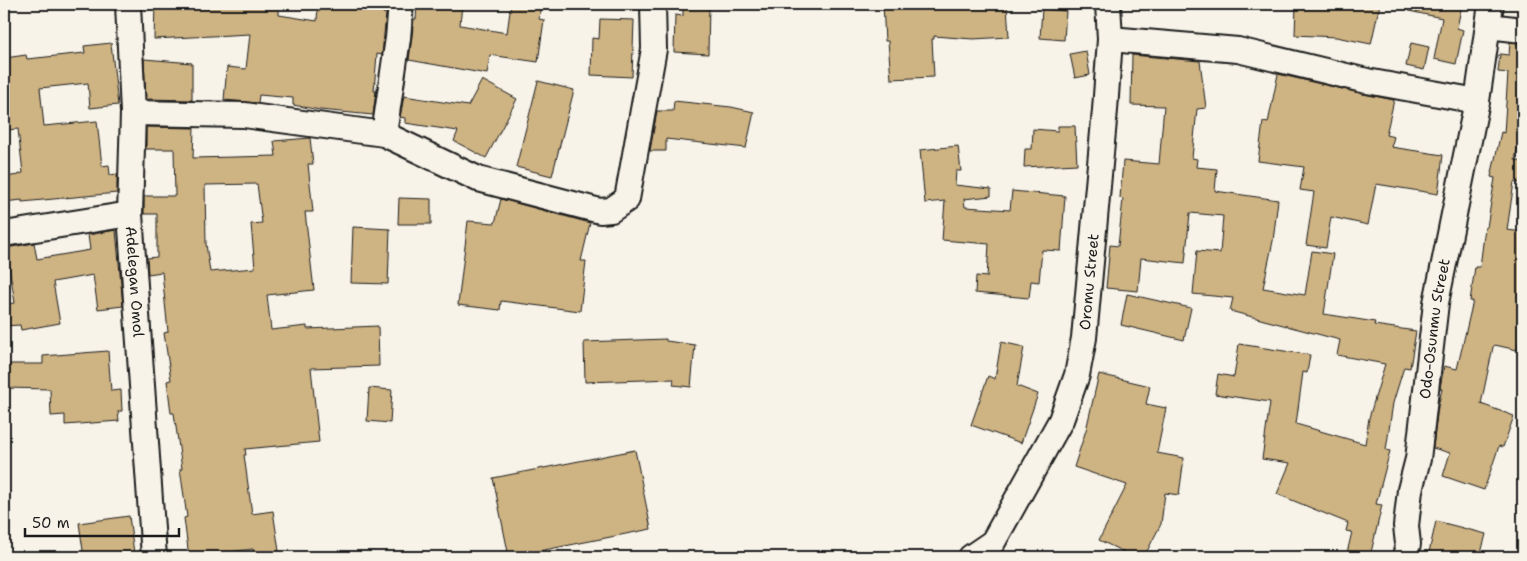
<svg xmlns="http://www.w3.org/2000/svg" width="1527" height="561" font-family="'Shantell Sans',sans-serif">
<style>
.building{fill:#ceb383;stroke:#1c1c1c;fill-rule:evenodd}
.lines{fill:none;stroke-linecap:round;stroke-linejoin:round}
.minor-casing{stroke:#1c1c1c;stroke-width:28}
.minor{stroke:#f7f3e8;stroke-width:24}
.labels{text-anchor:middle;stroke-width:4;stroke-linejoin:round;paint-order:stroke}
.street-label{font-size:15px;fill:#1c1c1c;stroke:#f7f3e8}
</style>
<rect width="100%" height="100%" fill="#f7f3e8"/>
<filter id="ink" filterUnits="userSpaceOnUse"><feTurbulence type="fractalNoise" baseFrequency=".02" numOctaves="2"/><feDisplacementMap in="SourceGraphic" scale="10" xChannelSelector="R" yChannelSelector="G"/><feConvolveMatrix kernelMatrix="1 2 1 2 8 2 1 2 1" color-interpolation-filters="sRGB"/></filter>
<g filter="url(#ink)">
<g class="building">
<path d="M 155,4 L 279,4 L 279,15 L 317,21 L 318,4 L 382,4 L 383,13 L 386,14 L 382,55 L 377,54 L 374,91 L 376,91 L 373,115 L 320,110 L 293,105 L 293,98 L 259,95 L 258,103 L 224,100 L 227,67 L 246,69 L 250,34 L 154,39 Z"/>
<path d="M 417,4 L 462,4 L 460,25 L 507,33 L 511,4 L 541,4 L 539,19 L 544,20 L 538,62 L 490,55 L 487,74 L 409,60 L 414,19 L 416,19 Z"/>
<path d="M 683,4 L 709,4 L 708,54 L 674,52 L 675,15 L 683,16 Z"/>
<path d="M 883,4 L 969,4 L 969,8 L 1007,6 L 1009,37 L 973,39 L 934,36 L 934,39 L 932,39 L 934,77 L 891,79 L 888,41 L 885,41 Z"/>
<path d="M 1296,4 L 1380,4 L 1371,44 L 1336,37 L 1295,35 Z"/>
<path d="M 1410,4 L 1462,4 L 1457,28 L 1463,30 L 1456,64 L 1434,59 L 1442,18 L 1409,11 Z"/>
<path d="M 1042,9 L 1066,11 L 1064,40 L 1040,38 Z"/>
<path d="M 600,19 L 634,20 L 632,77 L 591,75 L 592,38 L 599,39 Z"/>
<path d="M 1510,42 L 1523,43 L 1523,122 L 1515,160 L 1523,162 L 1523,184 L 1514,182 L 1507,230 L 1523,232 L 1523,320 L 1517,350 L 1495,345 L 1493,347 L 1481,404 L 1514,416 L 1503,447 L 1499,446 L 1484,490 L 1443,476 L 1450,453 L 1433,448 L 1438,406 L 1442,389 L 1440,388 L 1444,366 L 1457,369 L 1473,301 L 1470,301 L 1475,267 L 1480,267 L 1485,227 L 1487,227 L 1495,178 L 1491,177 L 1501,132 L 1504,133 L 1508,73 L 1498,72 L 1500,54 L 1509,55 Z"/>
<path d="M 111,43 L 118,105 L 90,108 L 88,83 L 40,88 L 44,126 L 97,121 L 102,166 L 109,165 L 110,175 L 117,174 L 117,193 L 22,202 L 22,200 L 4,202 L 4,177 L 19,175 L 19,174 L 23,173 L 18,129 L 7,130 L 4,93 L 8,93 L 5,58 L 26,55 L 27,59 L 85,53 L 84,46 Z"/>
<path d="M 1411,43 L 1429,47 L 1424,70 L 1406,66 Z"/>
<path d="M 1086,51 L 1090,75 L 1075,78 L 1070,54 Z"/>
<path d="M 1132,55 L 1200,61 L 1206,108 L 1197,109 L 1192,158 L 1197,159 L 1196,167 L 1217,169 L 1215,191 L 1278,200 L 1273,241 L 1263,288 L 1305,295 L 1312,251 L 1333,254 L 1324,314 L 1375,322 L 1374,325 L 1416,331 L 1410,368 L 1404,367 L 1393,403 L 1386,450 L 1390,451 L 1376,504 L 1382,505 L 1370,557 L 1346,557 L 1352,532 L 1346,531 L 1348,523 L 1277,494 L 1290,463 L 1262,459 L 1270,402 L 1215,394 L 1218,374 L 1234,377 L 1239,344 L 1310,355 L 1307,373 L 1303,372 L 1296,424 L 1365,444 L 1369,418 L 1385,364 L 1337,355 L 1340,340 L 1230,311 L 1233,298 L 1193,294 L 1197,251 L 1220,253 L 1223,216 L 1190,213 L 1185,263 L 1141,258 L 1138,291 L 1106,288 L 1110,245 L 1118,246 L 1123,199 L 1120,198 L 1123,161 L 1159,164 L 1164,106 L 1131,105 Z"/>
<path d="M 144,59 L 192,63 L 192,100 L 146,99 Z"/>
<path d="M 1278,74 L 1364,94 L 1394,100 L 1386,135 L 1394,137 L 1391,147 L 1443,155 L 1438,194 L 1376,184 L 1368,225 L 1331,217 L 1326,248 L 1306,245 L 1314,192 L 1300,190 L 1304,167 L 1258,161 L 1263,122 L 1268,123 Z"/>
<path d="M 482,80 L 517,99 L 486,158 L 454,141 L 458,131 L 405,123 L 405,118 L 400,117 L 404,96 L 468,106 Z"/>
<path d="M 538,81 L 574,90 L 552,176 L 516,167 Z"/>
<path d="M 674,101 L 731,107 L 754,112 L 746,148 L 666,139 L 666,151 L 650,151 L 657,111 L 673,111 Z"/>
<path d="M 1058,126 L 1075,126 L 1077,164 L 1024,167 L 1025,149 L 1032,149 L 1033,129 L 1058,131 Z"/>
<path d="M 146,127 L 194,128 L 193,158 L 276,156 L 274,141 L 310,138 L 313,164 L 308,164 L 313,212 L 305,212 L 314,290 L 267,295 L 271,330 L 307,326 L 307,329 L 378,326 L 379,366 L 311,368 L 319,442 L 245,449 L 246,455 L 244,455 L 252,514 L 273,511 L 279,551 L 254,555 L 253,549 L 189,557 L 184,518 L 187,517 L 180,469 L 182,469 L 174,413 L 171,413 L 167,381 L 171,380 L 164,333 L 168,332 L 162,272 L 148,274 L 147,258 L 157,257 L 157,214 L 144,214 L 144,196 L 175,196 L 174,149 L 146,149 ZM 257,184 L 262,223 L 251,224 L 255,268 L 210,272 L 206,244 L 205,185 Z"/>
<path d="M 958,146 L 961,171 L 956,171 L 955,185 L 991,189 L 991,196 L 964,199 L 965,207 L 1010,210 L 1012,191 L 1065,196 L 1061,251 L 1042,250 L 1039,282 L 1031,281 L 1029,298 L 975,293 L 976,276 L 987,277 L 989,244 L 942,240 L 945,201 L 925,203 L 920,150 Z"/>
<path d="M 399,198 L 431,199 L 431,224 L 398,224 Z"/>
<path d="M 501,199 L 590,223 L 581,261 L 586,261 L 580,311 L 501,301 L 500,310 L 458,305 L 468,221 L 495,223 Z"/>
<path d="M 353,227 L 390,229 L 388,284 L 351,283 Z"/>
<path d="M 116,230 L 123,306 L 98,309 L 93,275 L 53,282 L 60,323 L 21,330 L 20,325 L 4,326 L 4,304 L 15,303 L 6,248 L 34,243 L 37,259 L 90,250 L 88,235 Z"/>
<path d="M 1127,294 L 1191,308 L 1184,340 L 1121,325 Z"/>
<path d="M 666,339 L 666,341 L 695,345 L 691,387 L 673,385 L 674,379 L 585,382 L 584,342 Z"/>
<path d="M 1001,342 L 1024,347 L 1017,386 L 1038,394 L 1021,443 L 971,425 L 988,376 L 995,379 Z"/>
<path d="M 108,351 L 111,391 L 121,390 L 122,411 L 118,411 L 119,421 L 65,425 L 65,415 L 51,416 L 50,389 L 4,388 L 4,364 L 43,364 L 43,356 Z"/>
<path d="M 1099,374 L 1150,386 L 1146,404 L 1166,408 L 1157,453 L 1184,458 L 1179,495 L 1165,493 L 1161,524 L 1144,557 L 1134,557 L 1099,540 L 1127,485 L 1074,467 L 1086,430 Z"/>
<path d="M 369,388 L 392,390 L 390,423 L 367,421 Z"/>
<path d="M 635,450 L 651,529 L 509,557 L 493,478 Z"/>
<path d="M 129,516 L 134,553 L 104,557 L 84,557 L 79,523 Z"/>
<path d="M 1436,521 L 1486,534 L 1480,557 L 1428,557 Z"/>
</g>
<g class="lines">
<g class="minor-casing">
<g id="minor">
<path id="s1" d="M 128,4 L 133,113 L 130,214 L 154,557"/>
<path d="M 1488,26 L 1523,30"/>
<path d="M 1110,39 L 1238,50 L 1367,81 L 1477,101"/>
<path d="M 133,113 L 244,115 L 384,134 L 478,179 L 600,211 L 611,210 L 627,199 L 654,49 L 653,4"/>
<path d="M 384,134 L 398,38 L 401,4"/>
<path d="M 4,234 L 130,214"/>
<path id="s2" d="M 971,557 L 993,542 L 1061,420 L 1077,375 L 1084,338 L 1105,110 L 1110,39 L 1108,4"/>
<path id="s3" d="M 1405,557 L 1408,544 L 1406,526 L 1410,490 L 1418,459 L 1436,303 L 1477,101 L 1491,4"/>
</g>
</g>
<use href="#minor" class="minor"/>
</g>
</g>
<g class="labels">
<g class="street-label">
<text dy="5" stroke="none"><textPath href="#s1" startOffset="278">Adelegan Omol</textPath></text>
<text dy="5" stroke="none"><textPath href="#s2" startOffset="308">Oromu Street</textPath></text>
<text dy="5" stroke="none"><textPath href="#s3" startOffset="231">Odo-Osunmu Street</textPath></text>
</g>
</g>
<rect width="1527" height="561" fill="none" stroke="#f7f3e8" stroke-width="20"/>
<rect x="10" y="10" width="1507" height="541" fill="none" stroke="#1c1c1c" stroke-width="2" filter="url(#ink)"/>
<path d="M25 528v8h154v-8" fill="none" stroke="#1c1c1c" stroke-width="2.5"/>
<text x="32" y="528" font-size="15" fill="#1c1c1c" stroke="#f7f3e8" stroke-width="4" paint-order="stroke">50 m</text>
</svg>
